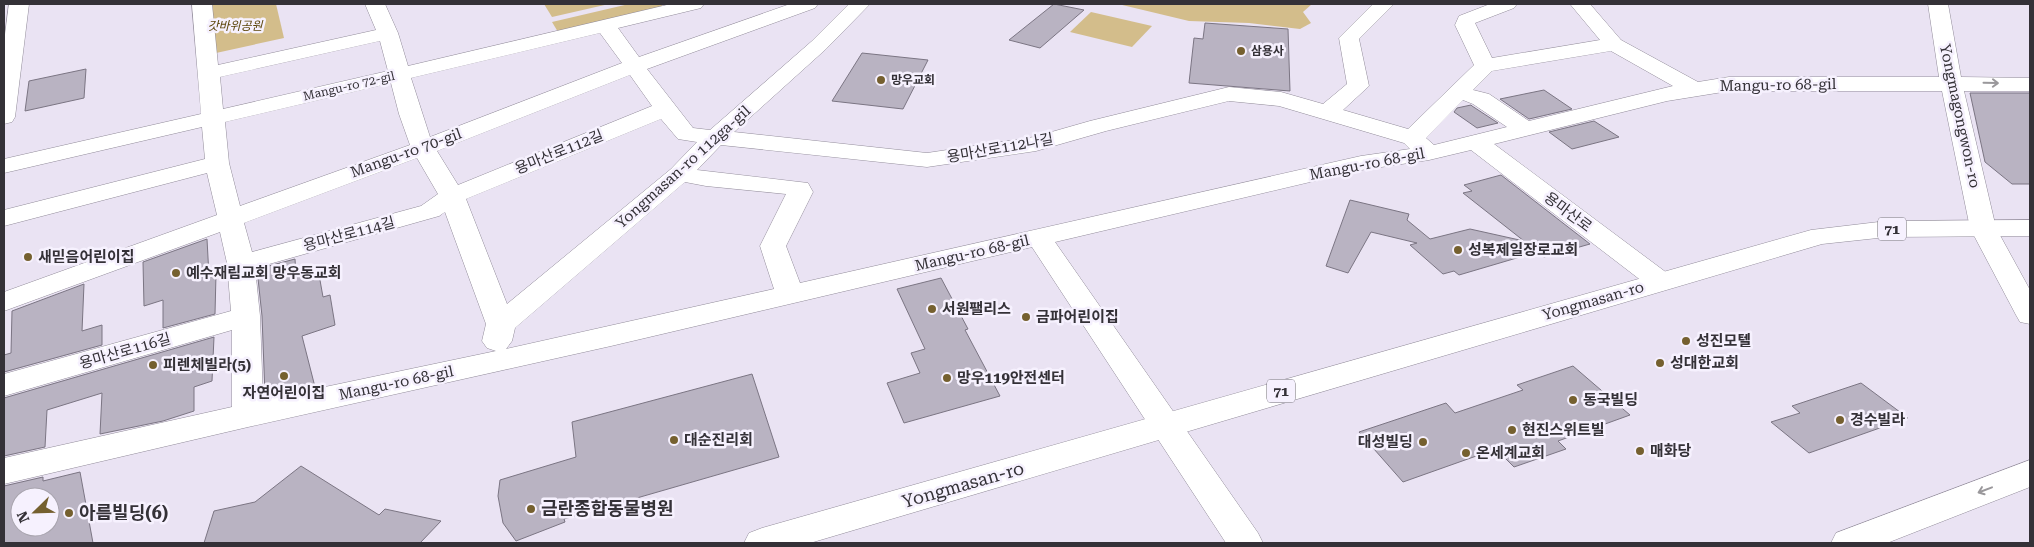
<svg xmlns="http://www.w3.org/2000/svg" width="2034" height="547" font-family="'Roboto Serif','Noto Sans KR',serif">
<style>
.green{fill:#d3bd8b}
.building{fill:#b9b3c2;stroke:#7b7583;fill-rule:evenodd}
.lines{fill:none;stroke-linecap:round;stroke-linejoin:round}
.minor-casing{stroke:#928c9a;stroke-width:1}
.major-casing{stroke:#928c9a;stroke-width:1}
.minor{fill:#fff;fill-rule:evenodd}
.major{fill:#fff;fill-rule:evenodd}
.oneway{stroke:#9a989b}
.poi-dot{fill:#75602f;stroke:#f6f1fe;stroke-width:2}
.labels{text-anchor:middle;stroke-width:5;stroke-linejoin:round;paint-order:stroke}
.far-park-label{font-size:12px;font-style:italic;fill:#5c460b;stroke:#f6f1fe}
.far-poi-label{font-size:12px;font-weight:bold;fill:#343137;stroke:#f6f1fe;text-anchor:start}
.far-street-label{font-size:12px;fill:#343137;stroke:#f6f1fe}
.shield{fill:#f6f1fe;stroke:#6e6b73;stroke-width:1}
.shield-label{font-size:14px;font-weight:bold;fill:#343137}
.street-label{font-size:15px;fill:#343137;stroke:#f6f1fe}
.poi-label{font-size:15px;font-weight:bold;fill:#343137;stroke:#f6f1fe;text-anchor:start}
.near-street-label{font-size:18px;fill:#343137;stroke:#f6f1fe}
.near-poi-label{font-size:18px;font-weight:bold;fill:#343137;stroke:#f6f1fe;text-anchor:start}
</style>
<rect width="100%" height="100%" fill="#eae3f3"/>
<g class="green">
<path d="M 209,4 L 276,4 L 284,38 L 216,53 Z"/>
<path d="M 544,4 L 609,4 L 552,17 Z"/>
<path d="M 629,4 L 661,4 L 663,7 L 558,32 L 552,22 Z"/>
<path d="M 1118,4 L 1312,4 L 1303,12 L 1311,23 L 1300,29 L 1249,23 L 1189,21 Z"/>
<path d="M 1091,12 L 1152,26 L 1132,47 L 1070,32 Z"/>
</g>
<g class="building">
<path d="M 1054,4 L 1084,10 L 1040,48 L 1009,40 Z"/>
<path d="M 1205,23 L 1288,29 L 1290,91 L 1189,83 L 1194,38 L 1203,39 Z"/>
<path d="M 862,53 L 928,60 L 903,109 L 832,101 Z"/>
<path d="M 86,69 L 84,98 L 25,111 L 29,81 Z"/>
<path d="M 1544,90 L 1572,109 L 1529,119 L 1500,99 Z"/>
<path d="M 1970,93 L 2030,93 L 2030,184 L 2012,184 L 1985,162 Z"/>
<path d="M 1471,105 L 1472,106 L 1498,123 L 1477,128 L 1454,112 L 1457,108 Z"/>
<path d="M 1594,121 L 1619,137 L 1572,149 L 1549,132 Z"/>
<path d="M 1501,175 L 1590,244 L 1544,257 L 1537,252 L 1459,275 L 1454,271 L 1443,274 L 1410,245 L 1417,243 L 1371,232 L 1348,273 L 1326,266 L 1350,200 L 1409,214 L 1407,220 L 1430,239 L 1470,229 L 1524,241 L 1463,193 L 1472,191 L 1464,185 Z"/>
<path d="M 207,239 L 209,276 L 216,274 L 215,314 L 163,328 L 163,300 L 144,306 L 143,262 Z"/>
<path d="M 295,259 L 296,275 L 318,269 L 323,297 L 330,295 L 335,325 L 302,336 L 315,387 L 269,397 L 265,395 L 262,316 L 257,269 Z"/>
<path d="M 941,278 L 968,329 L 965,330 L 1000,396 L 904,423 L 887,383 L 920,373 L 911,353 L 925,349 L 897,289 Z"/>
<path d="M 84,284 L 82,331 L 102,325 L 102,345 L 4,372 L 4,355 L 11,353 L 12,311 Z"/>
<path d="M 214,337 L 212,381 L 194,387 L 194,411 L 163,421 L 100,434 L 102,393 L 47,410 L 45,447 L 4,456 L 4,398 Z"/>
<path d="M 1573,366 L 1630,415 L 1558,441 L 1566,449 L 1514,467 L 1496,449 L 1403,482 L 1359,432 L 1446,403 L 1455,413 L 1523,390 L 1517,385 Z"/>
<path d="M 752,374 L 779,457 L 564,519 L 565,522 L 516,541 L 503,523 L 498,496 L 500,480 L 576,457 L 572,422 Z"/>
<path d="M 1861,383 L 1908,418 L 1809,453 L 1771,422 L 1800,413 L 1792,406 Z"/>
<path d="M 301,466 L 379,515 L 385,509 L 441,521 L 420,543 L 204,543 L 214,511 L 255,502 Z"/>
<path d="M 80,472 L 93,543 L 4,543 L 4,486 L 43,477 L 43,481 ZM 20,497 L 50,497 L 50,527 L 20,527 Z"/>
</g>
<g class="lines">
<g class="minor-casing">
<g id="minor">
<path d="M 9,4 L 29,4 L 15,117 L 12,122 L 4,124 L 4,42 Z"/>
<path d="M 192,4 L 212,4 L 218,65 L 376,30 L 365,4 L 385,4 L 398,33 L 408,66 L 671,4 L 704,4 L 701,8 L 618,28 L 639,57 L 790,4 L 818,4 L 815,8 L 647,69 L 693,128 L 710,130 L 812,41 L 849,4 L 870,4 L 826,49 L 734,132 L 927,153 L 1034,137 L 1090,121 L 1229,87 L 1281,92 L 1323,104 L 1347,84 L 1339,38 L 1373,4 L 1394,4 L 1359,39 L 1369,86 L 1343,110 L 1408,129 L 1474,65 L 1455,25 L 1459,16 L 1490,4 L 1517,4 L 1514,8 L 1475,23 L 1492,58 L 1600,40 L 1570,4 L 1590,4 L 1621,40 L 1698,82 L 1729,77 L 1939,77 L 1928,4 L 1948,4 L 1961,77 L 2030,78 L 2030,91 L 1964,91 L 1996,228 L 2030,290 L 2030,324 L 2020,322 L 2016,315 L 1970,228 L 1942,91 L 1729,91 L 1667,101 L 1494,144 L 1671,276 L 1675,282 L 1671,288 L 1661,291 L 1651,288 L 1471,150 L 1429,160 L 1361,170 L 1055,242 L 1258,533 L 1263,543 L 1226,543 L 1032,247 L 611,346 L 248,427 L 4,484 L 4,458 L 232,407 L 232,330 L 4,396 L 4,374 L 231,311 L 227,263 L 220,232 L 4,311 L 4,292 L 217,215 L 207,173 L 4,226 L 4,210 L 205,159 L 202,127 L 4,173 L 4,159 L 201,114 ZM 600,33 L 622,63 L 430,137 L 411,78 ZM 380,41 L 388,71 L 223,109 L 220,77 ZM 1611,51 L 1673,86 L 1529,121 L 1489,94 L 1473,90 L 1492,71 ZM 630,75 L 652,106 L 458,185 L 437,151 ZM 391,83 L 399,114 L 410,145 L 240,206 L 229,163 L 225,122 ZM 1463,100 L 1473,104 L 1507,127 L 1434,145 L 1426,138 ZM 1229,101 L 1279,106 L 1404,143 L 1410,149 L 1361,156 L 800,283 L 786,246 L 813,192 L 808,183 L 697,170 L 721,145 L 927,167 L 1036,151 L 1106,131 ZM 661,119 L 678,139 L 697,142 L 671,169 L 507,304 L 466,199 ZM 417,158 L 438,194 L 421,206 L 252,252 L 244,223 ZM 685,182 L 706,186 L 786,194 L 760,246 L 774,289 L 506,349 L 512,341 L 515,328 ZM 445,212 L 486,324 L 482,341 L 487,348 L 496,351 L 263,400 L 260,316 L 255,268 L 439,216 Z"/>
<path d="M 2030,460 L 2030,487 L 1887,543 L 1831,543 L 1836,533 Z"/>
</g>
</g>
<g class="major-casing">
<path id="major" d="M 2030,220 L 2030,236 L 1887,237 L 1822,244 L 810,543 L 744,543 L 749,533 L 762,528 L 1811,230 L 1887,221 Z"/>
</g>
<use href="#minor" class="minor"/>
<use href="#major" class="major"/>
</g>
<defs><path id="oneway-shaft" d="M-6 0H5M1.5-3L5.5 0L1.5 3" fill="none" stroke-width="1.6" stroke-linecap="round" stroke-linejoin="round" transform="scale(1.25)"/></defs>
<g class="oneway">
<use href="#oneway-shaft" transform="translate(1991 83) rotate(1)"/>
<use href="#oneway-shaft" transform="translate(1985 490) rotate(159)"/>
</g>
<g class="poi-dot">
<circle cx="1241" cy="51" r="5"/>
<circle cx="881" cy="80" r="5"/>
<circle cx="1458" cy="250" r="5"/>
<circle cx="28" cy="257" r="5"/>
<circle cx="176" cy="273" r="5"/>
<circle cx="932" cy="309" r="5"/>
<circle cx="1026" cy="317" r="5"/>
<circle cx="1686" cy="341" r="5"/>
<circle cx="1660" cy="363" r="5"/>
<circle cx="153" cy="365" r="5"/>
<circle cx="284" cy="376" r="5"/>
<circle cx="947" cy="378" r="5"/>
<circle cx="1573" cy="400" r="5"/>
<circle cx="1840" cy="420" r="5"/>
<circle cx="1512" cy="430" r="5"/>
<circle cx="674" cy="440" r="5"/>
<circle cx="1423" cy="442" r="5"/>
<circle cx="1640" cy="451" r="5"/>
<circle cx="1466" cy="453" r="5"/>
<circle cx="531" cy="509" r="5"/>
<circle cx="69" cy="513" r="5"/>
</g>
<g class="labels">
<g class="far-park-label">
<text x="235" y="30">갓바위공원</text>
</g>
<g class="far-poi-label">
<text x="1251" y="55">삼용사</text>
<text x="891" y="84">망우교회</text>
</g>
<g class="far-street-label">
<text transform="translate(349 86) rotate(-13)" y="4">Mangu-ro 72-gil</text>
</g>
<g class="shield">
<rect x="1878" y="217.5" width="28" height="23" rx="4"/>
<rect x="1267" y="379.5" width="28" height="23" rx="4"/>
</g>
<g class="shield-label">
<text x="1892" y="234">71</text>
<text x="1281" y="396">71</text>
</g>
<g class="street-label">
<text transform="translate(1778 85) rotate(-1)" y="5">Mangu-ro 68-gil</text>
<text transform="translate(1960 116) rotate(78)" y="5">Yongmagongwon-ro</text>
<text transform="translate(1000 148) rotate(-10)" y="5">용마산로112나길</text>
<text transform="translate(559 152) rotate(-22)" y="5">용마산로112길</text>
<text transform="translate(406 153) rotate(-20)" y="5">Mangu-ro 70-gil</text>
<text transform="translate(1367 164) rotate(-11)" y="5">Mangu-ro 68-gil</text>
<text transform="translate(683 167) rotate(-42)" y="5">Yongmasan-ro 112ga-gil</text>
<text transform="translate(1568 212) rotate(37)" y="5">용마산로</text>
<text transform="translate(349 234) rotate(-15)" y="5">용마산로114길</text>
<text transform="translate(972 253) rotate(-13)" y="5">Mangu-ro 68-gil</text>
<text transform="translate(1593 301) rotate(-16)" y="5">Yongmasan-ro</text>
<text transform="translate(125 351) rotate(-16)" y="5">용마산로116길</text>
<text transform="translate(396 383) rotate(-12)" y="5">Mangu-ro 68-gil</text>
</g>
<g class="poi-label">
<text x="1468" y="255">성복제일장로교회</text>
<text x="38" y="262">새믿음어린이집</text>
<text x="186" y="278">예수재림교회 망우동교회</text>
<text x="942" y="314">서원팰리스</text>
<text x="1036" y="322">금파어린이집</text>
<text x="1696" y="346">성진모텔</text>
<text x="1670" y="368">성대한교회</text>
<text x="163" y="370">피렌체빌라(5)</text>
<text x="957" y="383">망우119안전센터</text>
<text x="284" y="398" text-anchor="middle">자연어린이집</text>
<text x="1583" y="405">동국빌딩</text>
<text x="1850" y="425">경수빌라</text>
<text x="1522" y="435">현진스위트빌</text>
<text x="684" y="445">대순진리회</text>
<text x="1413" y="447" text-anchor="end">대성빌딩</text>
<text x="1650" y="456">매화당</text>
<text x="1476" y="458">온세계교회</text>
</g>
<g class="near-street-label">
<text transform="translate(963 485) rotate(-16)" y="6">Yongmasan-ro</text>
</g>
<g class="near-poi-label">
<text x="541" y="515">금란종합동물병원</text>
<text x="79" y="519">아름빌딩(6)</text>
</g>
</g>
<rect width="2034" height="547" fill="none" stroke="#343137" stroke-width="10"/>
<g transform="translate(35 512) rotate(247)"><circle r="24" fill="#f6f1fe" stroke="#a8a4ae"/>
<path d="M0-4L9 19L0 12L-9 19Z" fill="#75602f"/>
<text y="-8" font-size="14" font-weight="bold" text-anchor="middle" fill="#343137">N</text>
</g>
</svg>
